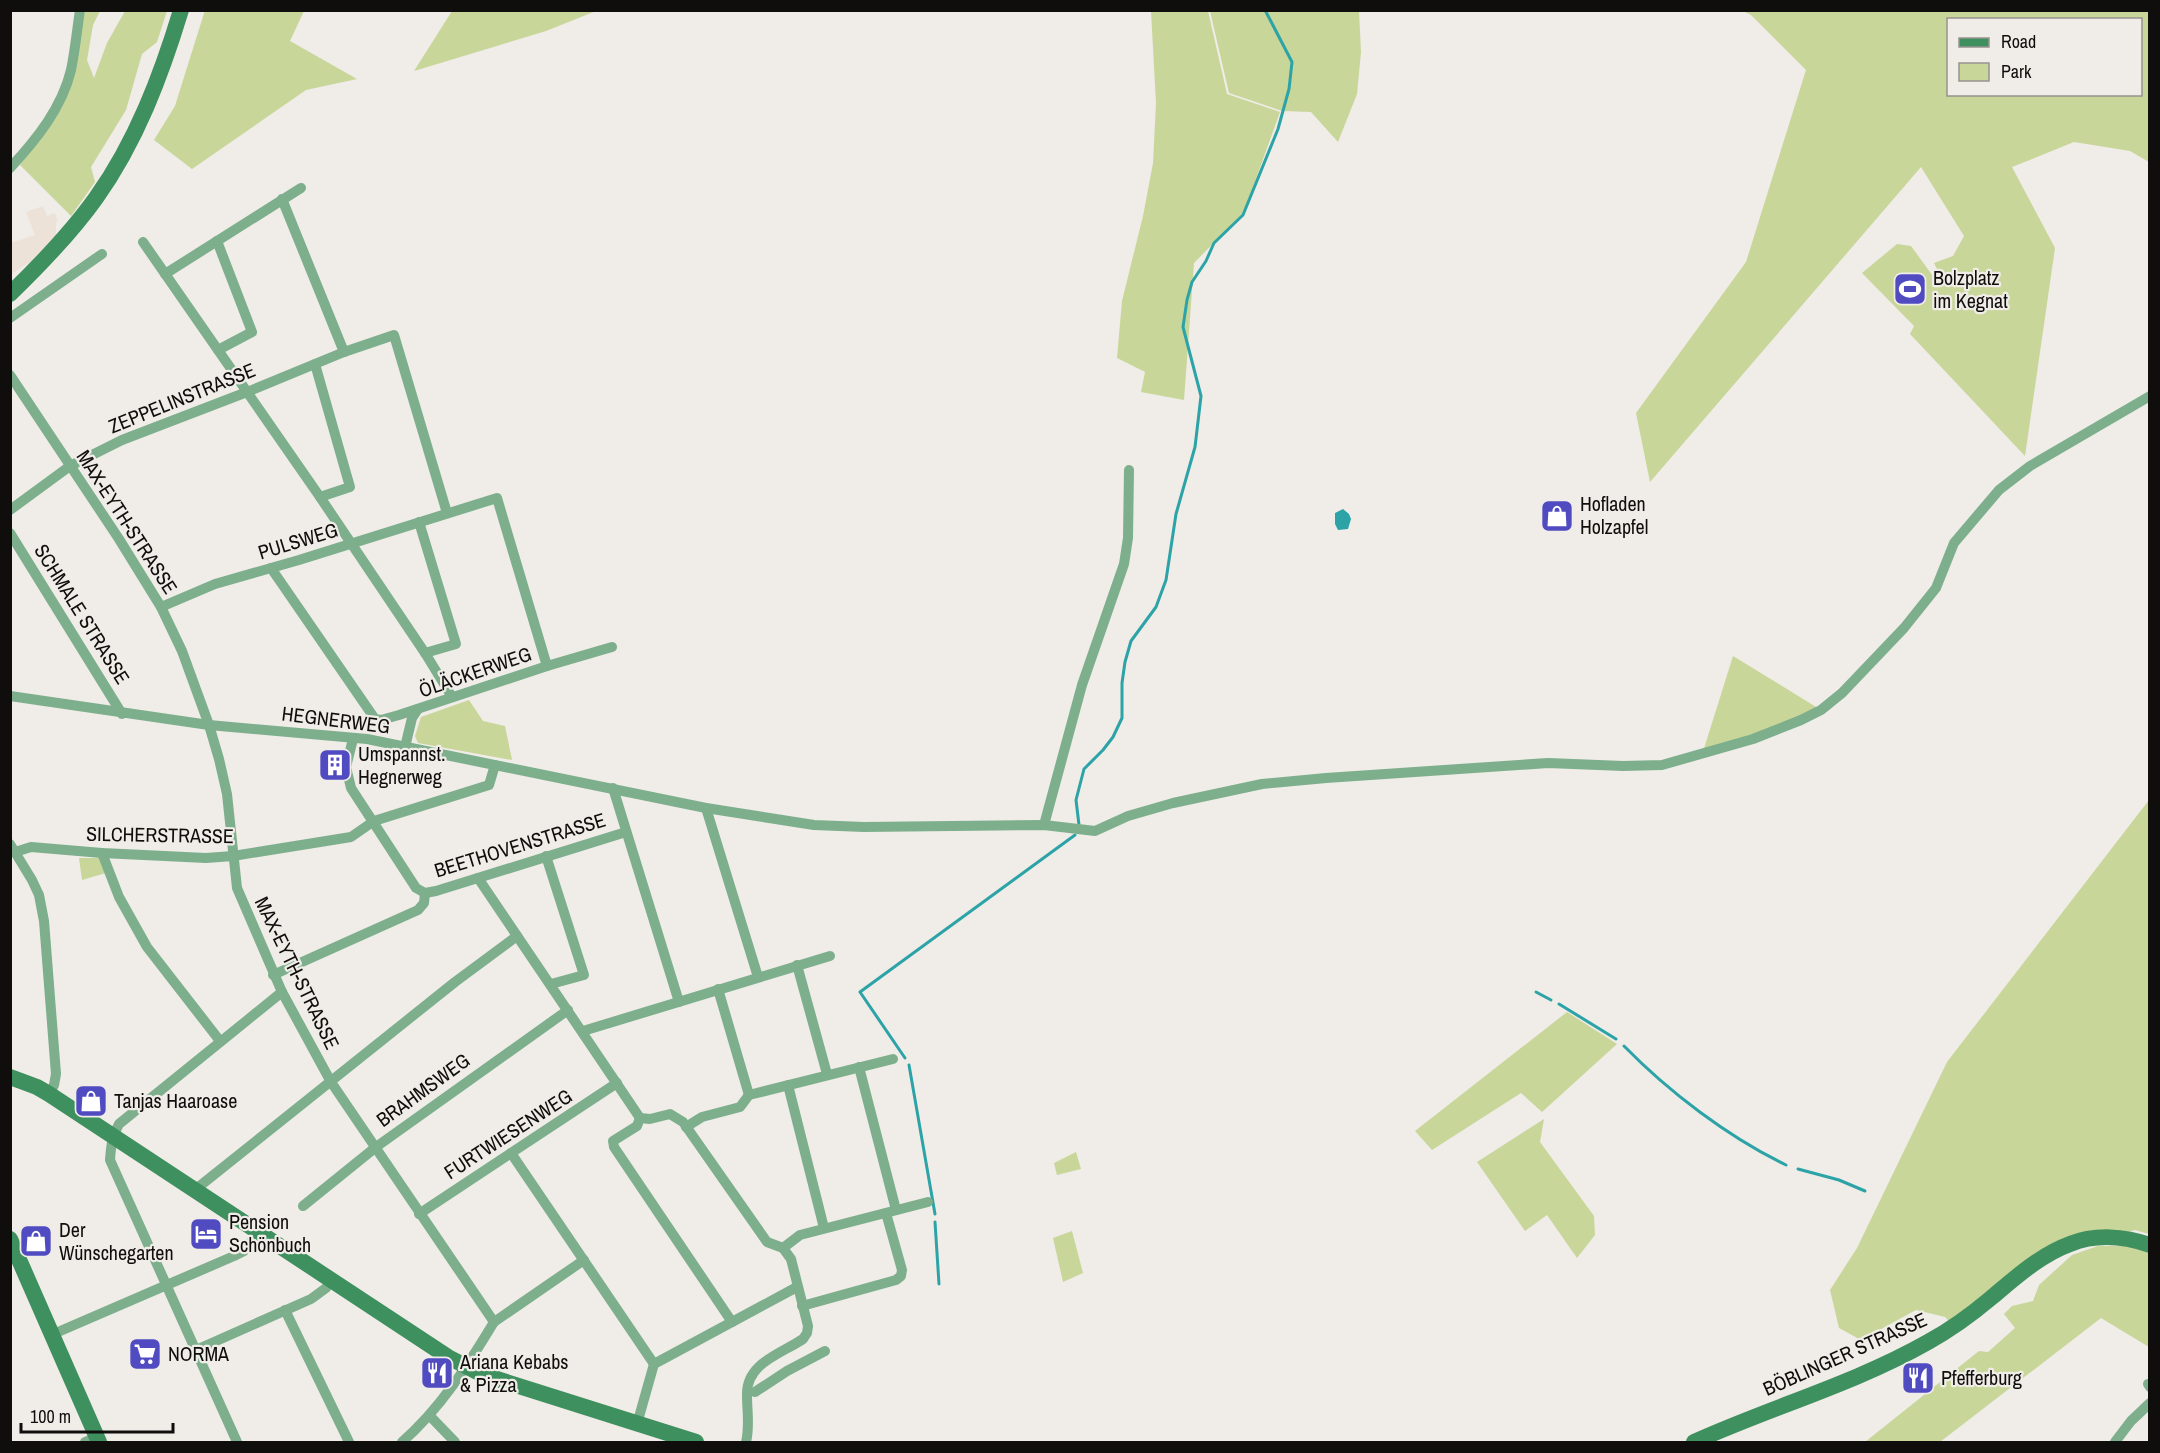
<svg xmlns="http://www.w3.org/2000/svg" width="2160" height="1453" font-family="'Archivo Narrow',sans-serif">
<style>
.built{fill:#ede2d7}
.green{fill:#c8d69a;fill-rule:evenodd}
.water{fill:#2ca3a7}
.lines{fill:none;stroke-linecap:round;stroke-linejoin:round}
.stream{stroke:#2ca3a7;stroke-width:3}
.street{stroke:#7daf8d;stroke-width:10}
.secondary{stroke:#3e905f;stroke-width:16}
.labels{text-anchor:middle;stroke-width:4.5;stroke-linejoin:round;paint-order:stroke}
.poi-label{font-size:20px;fill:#0f0e0c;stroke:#f0ece7;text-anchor:start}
.street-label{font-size:20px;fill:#0f0e0c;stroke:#f0ece7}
</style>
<rect width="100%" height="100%" fill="#f0ece7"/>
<path class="built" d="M 43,206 L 47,216 L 55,213 L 58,221 L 56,222 L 56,236 L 32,261 L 11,274 L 11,243 L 35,235 L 26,212 Z"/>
<g class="green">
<path d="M 205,10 L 304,11 L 290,41 L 357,79 L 306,90 L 192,169 L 154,140 L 175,106 Z"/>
<path d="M 85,11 L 100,11 L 93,25 L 87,60 L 94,78 L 107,43 L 125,11 L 167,11 L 157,42 L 142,54 L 126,110 L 91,167 L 95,182 L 71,216 L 20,165 L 61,109 Z"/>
<path d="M 452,11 L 452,10 L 596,11 L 546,31 L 414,71 Z"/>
<path d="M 1151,11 L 1208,11 L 1227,94 L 1280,112 L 1244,212 L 1194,263 L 1184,400 L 1141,392 L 1145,372 L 1117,358 L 1122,301 L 1143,216 L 1153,163 L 1156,103 Z"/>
<path d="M 1210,11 L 1359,11 L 1361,52 L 1357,94 L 1338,142 L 1311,112 L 1282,111 L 1229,93 Z"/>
<path d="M 1743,11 L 2149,11 L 2149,162 L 2130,151 L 2074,142 L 2012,167 L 2055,248 L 2025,456 L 1910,334 L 1914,326 L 1862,273 L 1897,244 L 1911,246 L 1938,283 L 1941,277 L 1934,263 L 1953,256 L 1964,236 L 1921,167 L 1650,482 L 1636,413 L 1746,262 L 1806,70 L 1751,15 ZM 1948,20 L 2140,20 L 2140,94 L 1948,94 Z"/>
<path d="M 1733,656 L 1821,710 L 1702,755 Z"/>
<path d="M 469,700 L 483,721 L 505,726 L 512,760 L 418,743 L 415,736 L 421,717 Z"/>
<path d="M 2149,800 L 2149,1234 L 2135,1230 L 2101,1238 L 2027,1268 L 1954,1326 L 1945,1317 L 1916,1310 L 1861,1340 L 1839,1328 L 1830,1290 L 1857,1248 L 1947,1062 Z"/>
<path d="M 79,858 L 99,858 L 106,873 L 82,880 Z"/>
<path d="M 1567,1012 L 1617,1044 L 1542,1112 L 1521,1093 L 1432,1150 L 1415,1131 Z"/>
<path d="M 1544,1119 L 1540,1142 L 1594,1216 L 1595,1235 L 1577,1258 L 1547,1215 L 1525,1231 L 1477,1162 Z"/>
<path d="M 1076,1152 L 1081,1169 L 1057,1175 L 1054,1163 Z"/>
<path d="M 1072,1231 L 1083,1273 L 1063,1282 L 1053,1238 Z"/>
<path d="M 2098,1246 L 2127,1246 L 2149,1252 L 2149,1347 L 2101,1318 L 1940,1442 L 1865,1442 L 1979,1351 L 1988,1352 L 2015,1328 L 2004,1314 L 2012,1306 L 2033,1301 L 2039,1285 L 2072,1255 Z"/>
</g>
<path class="water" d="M 1343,509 L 1349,514 L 1351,519 L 1348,529 L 1338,530 L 1335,524 L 1335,513 Z"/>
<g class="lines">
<g class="stream">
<path d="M 1079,825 L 1076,800 L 1084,769 L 1103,750 L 1113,737 L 1122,718 L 1122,683 L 1125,662 L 1131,641 L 1156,607 L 1166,580 L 1176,514 L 1195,447 L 1201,396 L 1183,327 L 1187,300 L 1192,282 L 1206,261 L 1214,243 L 1243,215 L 1278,129 L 1289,89 L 1292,62 L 1265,10"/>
<path d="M 1536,992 L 1551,1000"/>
<path d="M 1559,1004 L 1616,1039"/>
<path d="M 1624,1046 C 1669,1092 1728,1137 1786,1165"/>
<path d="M 905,1058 L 860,992 L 1075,835"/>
<path d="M 909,1065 L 935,1214"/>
<path d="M 1798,1169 L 1839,1180 L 1865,1191"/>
<path d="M 935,1222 L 939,1284"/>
</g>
<g class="street">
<path d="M 10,168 C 36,140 62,108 71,70 C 75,51 77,30 80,10"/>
<path d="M 282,199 L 344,352"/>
<path d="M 217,241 L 252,332 L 218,350"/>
<path d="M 143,242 L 320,497 L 425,653 L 452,697"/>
<path d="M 165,274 L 301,188"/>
<path d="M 10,318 L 102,254"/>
<path d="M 315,364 L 350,487 L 320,497"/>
<path d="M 10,375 L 119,539 L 161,607 L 182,651 L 209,725 L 219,759 L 227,794 L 237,888 L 282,992 L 331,1082 L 494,1322 C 468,1365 440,1409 402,1442"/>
<path d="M 10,510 L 70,466 L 122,440 L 247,392 L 344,352 L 394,335 L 447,513"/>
<path d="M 419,522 L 456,644 L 425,653"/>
<path d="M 10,533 L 122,714"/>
<path d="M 271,568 L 375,719 L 381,720 L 399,715 L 547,666 L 612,647"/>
<path d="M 161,607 L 215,584 L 299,560 L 497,498 L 547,666"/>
<path d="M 10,696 L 209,725 L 367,739 L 706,808 L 814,825 L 864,827 L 1044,825 L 1095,831 L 1128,816 L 1173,803 L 1262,784 L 1326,778 L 1548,763 L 1623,766 L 1662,765 L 1753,739 L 1801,720 L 1821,710 L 1842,693 L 1904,628 L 1936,588 L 1954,543 L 1999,490 L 2030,466 L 2150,396"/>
<path d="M 353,739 L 346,767 L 351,788 L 416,888 L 425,893 L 436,891 L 626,832"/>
<path d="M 405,747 L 412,718 L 418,709"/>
<path d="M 613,788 L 679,1002"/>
<path d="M 706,808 L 758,977"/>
<path d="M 1044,825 L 1082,685 L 1124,564 L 1128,538 L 1129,470"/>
<path d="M 10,844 L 32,880 L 39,895 L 44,921 L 56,1074 L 54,1085 L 49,1094"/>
<path d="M 15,852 L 31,847 L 102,853 L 206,858 L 233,856 L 351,837 L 374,821 L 489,785 L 495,765"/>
<path d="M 102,853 L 119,897 L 147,947 L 220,1041"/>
<path d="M 546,856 L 584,975 L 551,984"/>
<path d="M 478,878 L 640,1118"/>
<path d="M 797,965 L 827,1074"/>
<path d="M 273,975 L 418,910 L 424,903 L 425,893"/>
<path d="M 718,989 L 749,1095"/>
<path d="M 583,1031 L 830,956"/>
<path d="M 859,1067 L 896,1210"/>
<path d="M 788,1085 L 824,1228"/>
<path d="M 640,1118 L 650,1119 L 670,1114 L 683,1122 L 767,1242 L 783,1248 L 791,1259 L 808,1326 L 807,1333 L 803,1339 C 781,1354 746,1363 747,1395 C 747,1412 750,1426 746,1442"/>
<path d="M 640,1118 L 637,1126 L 613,1141 L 614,1147 L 732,1322"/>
<path d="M 686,1127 L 702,1117 L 740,1107 L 749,1095 L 893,1059"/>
<path d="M 511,1153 L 654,1364"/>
<path d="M 196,1189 L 455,982 L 517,936"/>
<path d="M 303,1206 L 376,1147 L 568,1010"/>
<path d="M 419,1214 L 617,1083"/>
<path d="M 783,1248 L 800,1235 L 928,1202"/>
<path d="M 802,1306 L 896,1280 L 901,1276 L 902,1270 L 886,1213"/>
<path d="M 285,1310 L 349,1442"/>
<path d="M 494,1322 L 584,1260"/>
<path d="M 51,1335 L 234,1256 L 244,1251 L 258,1232"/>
<path d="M 196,1350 L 311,1299 L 326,1288 L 332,1280"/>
<path d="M 2148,1384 L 2150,1387"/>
<path d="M 755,1392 L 787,1371 L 825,1351"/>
<path d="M 430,1416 L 455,1442"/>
<path d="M 637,1424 L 654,1364 L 797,1287"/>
<path d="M 85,1442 L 97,1437"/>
<path d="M 237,1442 L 110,1160 C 111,1146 112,1136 119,1124 L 282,992"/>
<path d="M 2115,1442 L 2131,1421 L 2150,1403"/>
</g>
<g class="secondary">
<path d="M 10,294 C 41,264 71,233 96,198 C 136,142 161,76 181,10"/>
<path d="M 10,1077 L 37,1087 L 49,1094 L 448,1357 L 481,1374 L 696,1442"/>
<path d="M 10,1239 L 99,1442"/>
<path d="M 1694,1442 C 1771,1407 1854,1384 1928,1342 C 1950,1330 1972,1314 1991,1298 C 2015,1278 2040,1255 2070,1244 C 2095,1234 2124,1236 2150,1245"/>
</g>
</g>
<defs>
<g id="stadium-square" transform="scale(1.725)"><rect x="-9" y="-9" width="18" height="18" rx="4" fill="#514bc2" stroke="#f0ece7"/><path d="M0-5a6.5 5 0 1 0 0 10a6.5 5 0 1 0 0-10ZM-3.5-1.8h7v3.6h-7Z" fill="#fff"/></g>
<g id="shop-square" transform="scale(1.725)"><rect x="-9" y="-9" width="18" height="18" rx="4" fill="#514bc2" stroke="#f0ece7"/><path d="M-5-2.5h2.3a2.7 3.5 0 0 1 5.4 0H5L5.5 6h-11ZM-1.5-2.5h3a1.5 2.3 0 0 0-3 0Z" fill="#fff"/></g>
<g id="building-square" transform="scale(1.725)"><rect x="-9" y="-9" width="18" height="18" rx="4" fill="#514bc2" stroke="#f0ece7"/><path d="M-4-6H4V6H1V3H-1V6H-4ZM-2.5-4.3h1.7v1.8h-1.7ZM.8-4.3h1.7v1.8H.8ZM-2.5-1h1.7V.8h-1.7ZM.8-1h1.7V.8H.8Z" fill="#fff"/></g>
<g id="hotel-square" transform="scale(1.725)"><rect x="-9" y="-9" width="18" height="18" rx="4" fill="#514bc2" stroke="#f0ece7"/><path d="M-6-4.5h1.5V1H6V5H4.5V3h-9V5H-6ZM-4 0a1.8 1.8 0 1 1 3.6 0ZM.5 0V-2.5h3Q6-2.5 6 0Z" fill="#fff"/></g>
<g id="supermarket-square" transform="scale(1.725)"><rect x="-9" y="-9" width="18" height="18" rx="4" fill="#514bc2" stroke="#f0ece7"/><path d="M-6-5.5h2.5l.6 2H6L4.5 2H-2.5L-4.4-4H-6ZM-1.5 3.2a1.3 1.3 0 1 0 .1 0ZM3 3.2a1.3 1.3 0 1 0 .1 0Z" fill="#fff"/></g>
<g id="restaurant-square" transform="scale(1.725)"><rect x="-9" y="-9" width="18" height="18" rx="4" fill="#514bc2" stroke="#f0ece7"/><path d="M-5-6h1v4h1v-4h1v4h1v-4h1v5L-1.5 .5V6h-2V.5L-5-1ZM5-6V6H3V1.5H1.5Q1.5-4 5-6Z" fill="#fff"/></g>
</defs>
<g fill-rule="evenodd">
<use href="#stadium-square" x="1910" y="289"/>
<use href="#shop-square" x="1557" y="516"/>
<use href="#building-square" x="335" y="765"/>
<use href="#shop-square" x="91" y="1101"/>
<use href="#hotel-square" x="206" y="1234"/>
<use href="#shop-square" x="36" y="1241"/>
<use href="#supermarket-square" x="145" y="1354"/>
<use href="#restaurant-square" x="437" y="1373"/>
<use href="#restaurant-square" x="1918" y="1378"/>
</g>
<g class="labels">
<g class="poi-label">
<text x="1933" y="285">Bolzplatz<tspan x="1933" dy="23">im Kegnat</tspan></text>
<text x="1580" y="511">Hofladen<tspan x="1580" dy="23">Holzapfel</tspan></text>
<text x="358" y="761">Umspannst.<tspan x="358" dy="23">Hegnerweg</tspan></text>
<text x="114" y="1108">Tanjas Haaroase</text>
<text x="229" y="1229">Pension<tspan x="229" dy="23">Schönbuch</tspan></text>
<text x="59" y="1237">Der<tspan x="59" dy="23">Wünschegarten</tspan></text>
<text x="168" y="1361">NORMA</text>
<text x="460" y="1369">Ariana Kebabs<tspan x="460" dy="23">&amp; Pizza</tspan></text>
<text x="1941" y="1385">Pfefferburg</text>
</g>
<g class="street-label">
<text transform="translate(182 398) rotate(-22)" y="7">ZEPPELINSTRASSE</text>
<text transform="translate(127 522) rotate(57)" y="7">MAX-EYTH-STRASSE</text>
<text transform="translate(298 541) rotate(-17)" y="7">PULSWEG</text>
<text transform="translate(82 614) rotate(58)" y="7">SCHMALE STRASSE</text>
<text transform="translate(475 672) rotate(-19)" y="7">ÖLÄCKERWEG</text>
<text transform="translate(336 720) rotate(7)" y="7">HEGNERWEG</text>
<text transform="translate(160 835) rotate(1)" y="7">SILCHERSTRASSE</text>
<text transform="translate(520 845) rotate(-17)" y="7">BEETHOVENSTRASSE</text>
<text transform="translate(297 973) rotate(64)" y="7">MAX-EYTH-STRASSE</text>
<text transform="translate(423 1090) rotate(-36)" y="7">BRAHMSWEG</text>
<text transform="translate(508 1134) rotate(-33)" y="7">FURTWIESENWEG</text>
<text transform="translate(1845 1354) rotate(-24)" y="7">BÖBLINGER STRASSE</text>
</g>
</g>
<rect width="2160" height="1453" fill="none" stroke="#0f0e0c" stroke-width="24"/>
<rect x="1947" y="18" width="195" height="78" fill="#f0ece7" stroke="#96938f" stroke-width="1.5"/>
<rect x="1959" y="38" width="30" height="9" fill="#3e905f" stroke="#96938f" stroke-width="1.5"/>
<text x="2001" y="48" font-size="18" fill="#0f0e0c">Road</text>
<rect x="1959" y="63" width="30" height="18" fill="#c8d69a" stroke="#96938f" stroke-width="1.5"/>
<text x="2001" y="78" font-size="18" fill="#0f0e0c">Park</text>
<path d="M21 1423v9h152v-9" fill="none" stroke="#0f0e0c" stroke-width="3"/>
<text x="30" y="1423" font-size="18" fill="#0f0e0c" stroke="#f0ece7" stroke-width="4.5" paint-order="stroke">100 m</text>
</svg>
